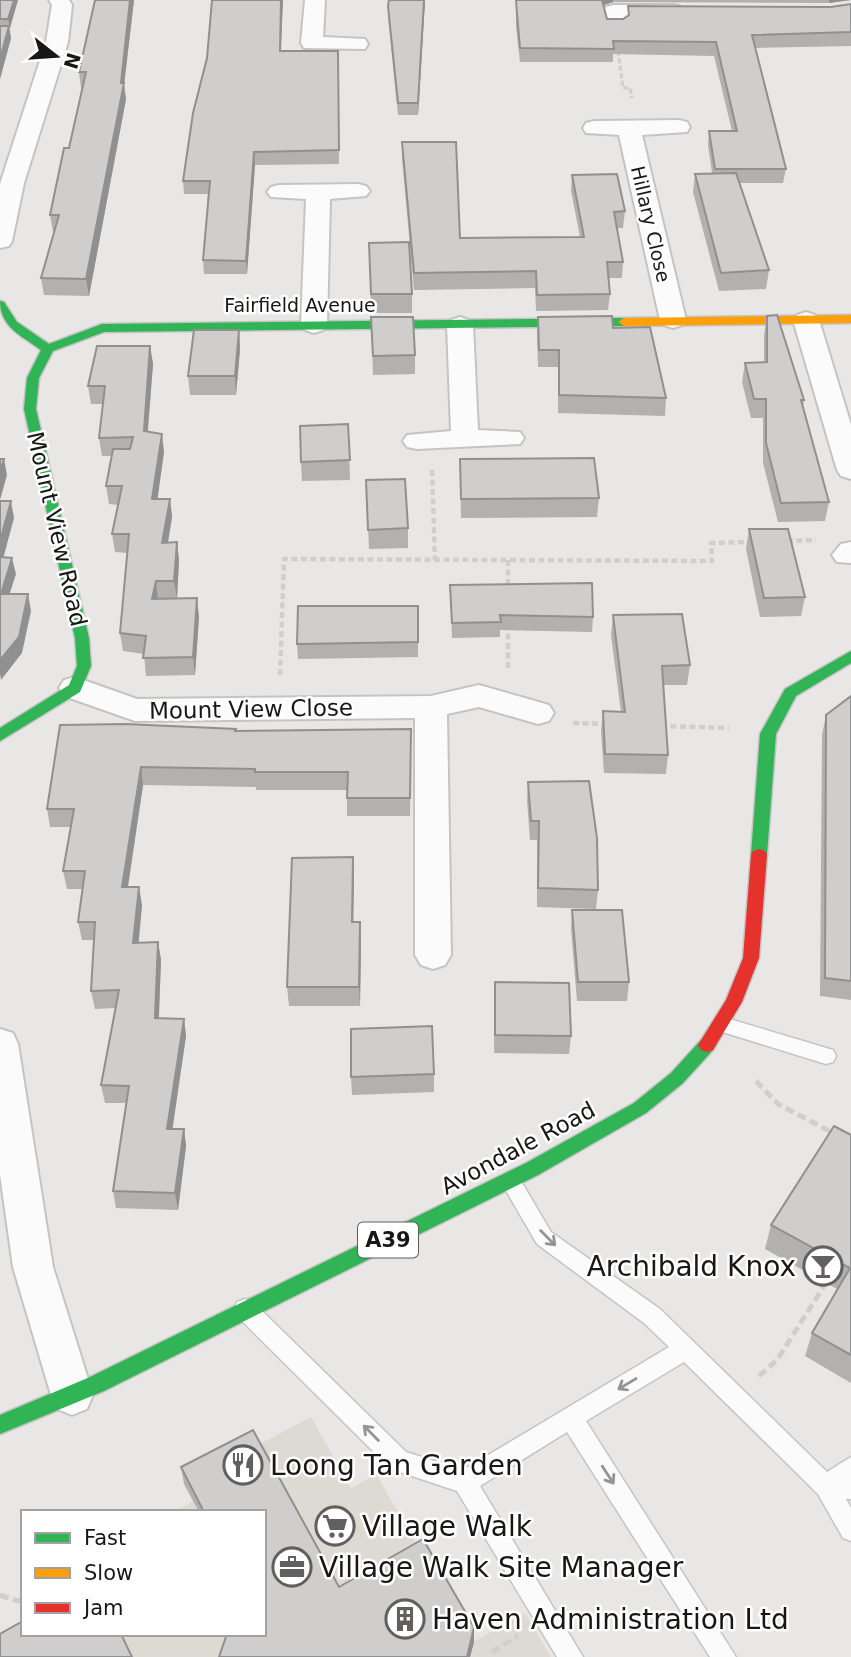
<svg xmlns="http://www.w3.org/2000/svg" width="851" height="1657" font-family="'DejaVu Sans',sans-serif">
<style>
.built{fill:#dddad3}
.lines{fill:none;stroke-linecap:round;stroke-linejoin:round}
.lane-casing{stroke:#c5c4c3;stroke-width:3}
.street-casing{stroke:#c5c4c3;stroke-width:4}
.fast-casing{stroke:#c5c4c3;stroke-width:3}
.slow-casing{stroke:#c5c4c3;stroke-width:3}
.jam-casing{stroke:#c5c4c3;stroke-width:3}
.path-far2{stroke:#d0cfcf;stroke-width:3.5;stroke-dasharray:5 2.5;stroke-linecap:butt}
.path-far1{stroke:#d0cfcf;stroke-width:4.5;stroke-dasharray:6 3.5;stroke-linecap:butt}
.path{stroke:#d0cfcf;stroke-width:5;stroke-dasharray:9 4.5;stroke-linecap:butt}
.lane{fill:#fcfbfb;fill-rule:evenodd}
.street{fill:#fcfbfb;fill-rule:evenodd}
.fast{fill:#30b455;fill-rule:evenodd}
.slow{fill:#ff9f0a;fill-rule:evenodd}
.jam{fill:#e5322d;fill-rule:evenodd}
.wall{fill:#b2b1b0}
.shaded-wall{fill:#919090}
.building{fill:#cfcecd;stroke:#919090;stroke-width:2}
.oneway{stroke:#959494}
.labels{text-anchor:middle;stroke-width:5;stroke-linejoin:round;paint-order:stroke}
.far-street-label{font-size:19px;fill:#181716;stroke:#fff}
.shield{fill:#fff;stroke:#5d5d5c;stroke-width:2}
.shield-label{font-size:21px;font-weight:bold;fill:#181716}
.street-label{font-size:23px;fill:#181716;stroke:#fff}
.near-poi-label{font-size:28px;fill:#181716;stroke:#fff;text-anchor:start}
</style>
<rect width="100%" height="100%" fill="#e8e7e5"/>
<path class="built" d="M 311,1417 L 351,1488 L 376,1474 L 473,1642 L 525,1613 L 551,1657 L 0,1657 L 0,1652 L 33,1634 L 264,1634 L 264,1512 L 175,1512 L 193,1501 L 184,1484 Z"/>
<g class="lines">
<g class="lane-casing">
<g id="lane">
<path d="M 723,1017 L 833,1050 L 836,1056 L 833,1062 L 826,1064 L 716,1030 L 713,1025 L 716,1020 Z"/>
<path d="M 511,1173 L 518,1176 L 551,1232 L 660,1309 L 827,1472 L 851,1457 L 851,1499 L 846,1499 L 851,1508 L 851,1541 L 843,1538 L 818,1494 L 684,1362 L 586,1421 L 736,1657 L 710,1657 L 567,1432 L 480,1486 L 583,1657 L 557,1657 L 457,1491 L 391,1469 L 237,1316 L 234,1309 L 237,1302 L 245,1299 L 253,1302 L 406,1452 L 463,1470 L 669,1347 L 644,1323 L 537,1244 L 501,1182 L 504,1176 Z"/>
</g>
</g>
<g class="street-casing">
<g id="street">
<path d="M 49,0 L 69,0 L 72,5 L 68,42 L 24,183 L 12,241 L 9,246 L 0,248 L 0,184 L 46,42 L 52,5 Z"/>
<path d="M 305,0 L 325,0 L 323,37 L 365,39 L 368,44 L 365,49 L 304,48 L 301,43 Z"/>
<path d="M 613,5 L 674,5 L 681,7 L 684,11 L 681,15 L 674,17 L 624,17 L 626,26 L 622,30 L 608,30 L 603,11 L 606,7 Z"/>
<path d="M 679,120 L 687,122 L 690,127 L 687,132 L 642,135 L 686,320 L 682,325 L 673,328 L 664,325 L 660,320 L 619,135 L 586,133 L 583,128 L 586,123 L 594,121 Z"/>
<path d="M 358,184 L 366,186 L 370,191 L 366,196 L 330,199 L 327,325 L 323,330 L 314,333 L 305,330 L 301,325 L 306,199 L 271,197 L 267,192 L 271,187 L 279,185 Z"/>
<path d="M 806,312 L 815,315 L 819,320 L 851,425 L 851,479 L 841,476 L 837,470 L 793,320 L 797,315 Z"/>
<path d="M 460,317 L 469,320 L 473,325 L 478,430 L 520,432 L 524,438 L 520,444 L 417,449 L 407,447 L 403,441 L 407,435 L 451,431 L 447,325 L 451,320 Z"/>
<path d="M 851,542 L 851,563 L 837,562 L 832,555 L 841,544 Z"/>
<path d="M 75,677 L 137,699 L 431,696 L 479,685 L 549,705 L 554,713 L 549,721 L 538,724 L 479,707 L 447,714 L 451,955 L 445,965 L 433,969 L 421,965 L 415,955 L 415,718 L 135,721 L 64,696 L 59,688 L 64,680 Z"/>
<path d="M 0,1029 L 13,1033 L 18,1044 L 53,1267 L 93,1395 L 87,1409 L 72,1415 L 57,1409 L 51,1395 L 13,1267 L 0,1174 Z"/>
</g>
</g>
<g class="fast-casing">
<g id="fast">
<path d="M 0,301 L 4,302 L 17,322 L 49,344 L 102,324 L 624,318 L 630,322 L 624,326 L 104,332 L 53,351 L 39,378 L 36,409 L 89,638 L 91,666 L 80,692 L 0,741 L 0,728 L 69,685 L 77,666 L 75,638 L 24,409 L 27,378 L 41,350 C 22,336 0,327 0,301 Z"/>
<path d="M 851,651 L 851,663 L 796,696 L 776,734 L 767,855 L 765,859 L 753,859 L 751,855 L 760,734 L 785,689 Z"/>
<path d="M 707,1038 L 713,1040 L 716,1045 L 713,1050 L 683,1083 L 646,1113 L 538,1175 L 104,1391 L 0,1434 L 0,1415 L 90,1377 L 526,1163 L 634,1103 L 671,1073 L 701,1040 Z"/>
</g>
</g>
<g class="slow-casing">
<path id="slow" d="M 851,315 L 851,323 L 624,326 L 618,322 L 624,318 Z"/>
</g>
<g class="jam-casing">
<path id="jam" d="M 759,849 L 765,851 L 767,855 L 759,958 L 742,1002 L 713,1050 L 707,1052 L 701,1050 L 698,1045 L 726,1000 L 743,958 L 751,855 L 753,851 Z"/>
</g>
<path class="path-far2" d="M 618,51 L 623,88 L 630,88 L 632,98"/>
<g class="path-far1">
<path d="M 432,470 L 435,560"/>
<path d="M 787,541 L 816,540"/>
<path d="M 508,560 L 508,587"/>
<path d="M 508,624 L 508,671"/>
<path d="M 280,675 L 284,559 L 712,561 L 711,543 L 750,542"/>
<path d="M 573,723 L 606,724"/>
<path d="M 661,726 L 729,728"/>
</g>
<g class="path">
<path d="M 756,1081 L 778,1104 L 833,1133"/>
<path d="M 759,1376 L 777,1360 L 826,1283"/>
<path d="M 0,1595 L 18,1601 L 23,1599"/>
<path d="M 492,1652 L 518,1636"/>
</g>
<use href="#lane" class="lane"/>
<use href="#street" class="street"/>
<use href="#fast" class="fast"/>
<use href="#slow" class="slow"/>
<use href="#jam" class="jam"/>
</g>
<g class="wall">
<path d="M 0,0 L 18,0 L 9,28 L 11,38 L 0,79 Z"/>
<path d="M 95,0 L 134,0 L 124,85 L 126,99 L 89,296 L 44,295 L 41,278 L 54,232 L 53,232 L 50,215 L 69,148 L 83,88 L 81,88 L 79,72 Z"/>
<path d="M 283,0 L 281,51 L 338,51 L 339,164 L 255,165 L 247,274 L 204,274 L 203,260 L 208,194 L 184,194 L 183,181 Z"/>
<path d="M 389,0 L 425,0 L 418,115 L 398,115 L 388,17 Z"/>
<path d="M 516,0 L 851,0 L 829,3 L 613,2 L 604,5 L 607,19 L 623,19 L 628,16 L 628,6 L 831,7 L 851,4 L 851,46 L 755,48 L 786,169 L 783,183 L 740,183 L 769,270 L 766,289 L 719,291 L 693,192 L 695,174 L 712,173 L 708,145 L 709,131 L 732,131 L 714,56 L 613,54 L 613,62 L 520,62 L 516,27 Z"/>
<path d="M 402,142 L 460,238 L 580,237 L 571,191 L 572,175 L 625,211 L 623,228 L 617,228 L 623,262 L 622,278 L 608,278 L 610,294 L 608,310 L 536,311 L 535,288 L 414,290 L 402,158 Z"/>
<path d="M 369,243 L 412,294 L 412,313 L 371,313 Z"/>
<path d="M 767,316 L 804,400 L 803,406 L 829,502 L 825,521 L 778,522 L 763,463 L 763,418 L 751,418 L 742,382 L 745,363 L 764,362 L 764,335 Z"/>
<path d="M 371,317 L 415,355 L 415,374 L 373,375 Z"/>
<path d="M 538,317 L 613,328 L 666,398 L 665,416 L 558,413 L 558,367 L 538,367 L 537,334 Z"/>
<path d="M 239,330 L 240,349 L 236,395 L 190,395 L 188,376 Z"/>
<path d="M 150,346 L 153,364 L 148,432 L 164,452 L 157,499 L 170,499 L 172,517 L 168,542 L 177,542 L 179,560 L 177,599 L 199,617 L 195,675 L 146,676 L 144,654 L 123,651 L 120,633 L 127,553 L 115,552 L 112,534 L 118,505 L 109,504 L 106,486 L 112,456 L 102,456 L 99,438 L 103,404 L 91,404 L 88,386 Z"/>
<path d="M 348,424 L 350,480 L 302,481 L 301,462 Z"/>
<path d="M 460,459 L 599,498 L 597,517 L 461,518 Z"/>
<path d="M 366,480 L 408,528 L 408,548 L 369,549 Z"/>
<path d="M 749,529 L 805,597 L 801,616 L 760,617 L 746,549 Z"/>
<path d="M 450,585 L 593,617 L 592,632 L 500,630 L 500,637 L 452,638 Z"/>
<path d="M 418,606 L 418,657 L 298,659 L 297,644 Z"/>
<path d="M 613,615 L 690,665 L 687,685 L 663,685 L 668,755 L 666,774 L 604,773 L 601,731 L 603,711 L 621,712 L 611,635 Z"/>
<path d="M 851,696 L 851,1000 L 820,996 L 822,735 L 826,715 Z"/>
<path d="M 60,725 L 236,731 L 411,729 L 410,816 L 347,816 L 347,790 L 256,790 L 256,787 L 143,785 L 128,887 L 142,905 L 138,943 L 158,942 L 161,960 L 159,1018 L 184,1019 L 186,1036 L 172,1129 L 184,1129 L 186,1146 L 178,1210 L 116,1208 L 113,1191 L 126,1103 L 105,1103 L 101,1085 L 115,1008 L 95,1009 L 91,991 L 94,940 L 82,940 L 78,922 L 82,889 L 67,889 L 63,871 L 71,827 L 50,827 L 47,809 Z"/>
<path d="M 528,782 L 598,890 L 596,909 L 537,907 L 537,840 L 530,840 L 527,801 Z"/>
<path d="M 353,857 L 353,922 L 361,941 L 360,1006 L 289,1006 L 287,987 Z"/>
<path d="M 572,910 L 629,982 L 627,1001 L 577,1001 L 571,929 Z"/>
<path d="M 495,982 L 571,1036 L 569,1054 L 494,1053 Z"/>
<path d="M 434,1074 L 434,1092 L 352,1095 L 351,1077 Z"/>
<path d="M 851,1135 L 851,1383 L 805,1356 L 812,1333 L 837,1289 L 765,1249 L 771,1225 Z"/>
<path d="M 253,1430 L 339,1587 L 423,1539 L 474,1627 L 474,1642 L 470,1657 L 219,1657 L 227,1634 L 264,1634 L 264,1512 L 199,1512 L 184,1484 L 181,1467 Z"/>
</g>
<g class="shaded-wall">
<path d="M 14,0 L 18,0 L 10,28 L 8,19 Z"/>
<path d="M 130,0 L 134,0 L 124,85 L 126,99 L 89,296 L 86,279 Z"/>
<path d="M 281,0 L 283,0 L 280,64 L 280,51 Z"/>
<path d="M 424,0 L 425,0 L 418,115 L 418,103 Z"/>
<path d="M 601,0 L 613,0 L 613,2 L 604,5 Z"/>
<path d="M 829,0 L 851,0 L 829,3 Z"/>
<path d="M 9,26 L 11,38 L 0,79 L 0,59 Z"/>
<path d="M 254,152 L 255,165 L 247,274 L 246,261 Z"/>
<path d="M 239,330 L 240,349 L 236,395 L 235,376 Z"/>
<path d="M 150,346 L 153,364 L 146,449 L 144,431 Z"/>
<path d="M 162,434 L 164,452 L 155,517 L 152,499 Z"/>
<path d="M 4,459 L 7,475 L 0,500 L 0,472 Z"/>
<path d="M 170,499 L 172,517 L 165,561 L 162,543 Z"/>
<path d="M 11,501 L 14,518 L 0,570 L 0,541 Z"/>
<path d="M 177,542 L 179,560 L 177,599 L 174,581 Z"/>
<path d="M 12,558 L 16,574 L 4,611 L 1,594 Z"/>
<path d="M 156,581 L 158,600 L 152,599 Z"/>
<path d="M 28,594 L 31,611 L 22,653 L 1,680 L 0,674 L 0,660 Z"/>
<path d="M 197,598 L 199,617 L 195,675 L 193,657 Z"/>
<path d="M 141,767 L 143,785 L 125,905 L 122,887 Z"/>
<path d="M 353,857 L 354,876 L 353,941 L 352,922 Z"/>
<path d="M 139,887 L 142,905 L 137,961 L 133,943 Z"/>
<path d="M 360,922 L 361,941 L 360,1006 L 359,987 Z"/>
<path d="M 158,942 L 161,960 L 158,1035 L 155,1018 Z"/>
<path d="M 184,1019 L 186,1036 L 170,1146 L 167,1129 Z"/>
<path d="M 184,1129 L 186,1146 L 178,1210 L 175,1193 Z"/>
<path d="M 474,1627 L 474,1642 L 470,1657 L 467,1657 Z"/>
</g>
<g class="building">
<path d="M 0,0 L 14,0 L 8,19 L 0,19 Z"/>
<path d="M 95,0 L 130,0 L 121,83 L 124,83 L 86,279 L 41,278 L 59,215 L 50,215 L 64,148 L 69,148 L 86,72 L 79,72 Z"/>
<path d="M 212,0 L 281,0 L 280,51 L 338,51 L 339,150 L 254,152 L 246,261 L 203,260 L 210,181 L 183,181 L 193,113 L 207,58 Z"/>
<path d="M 389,0 L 424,0 L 418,103 L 398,103 L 388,6 Z"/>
<path d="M 516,0 L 602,0 L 607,19 L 623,19 L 629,15 L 628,6 L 831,7 L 851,4 L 851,32 L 752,35 L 786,169 L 715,169 L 709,131 L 737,131 L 716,42 L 613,41 L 614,49 L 520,48 L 517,14 Z"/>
<path d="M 0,26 L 9,26 L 0,59 Z"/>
<path d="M 402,142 L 456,142 L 460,238 L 584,237 L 572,175 L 617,174 L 625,211 L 614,212 L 623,262 L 607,262 L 610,294 L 537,295 L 536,271 L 414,273 Z"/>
<path d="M 736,173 L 769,270 L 721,273 L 695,174 Z"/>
<path d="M 409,242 L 412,294 L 371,294 L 369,243 Z"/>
<path d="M 777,315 L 804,400 L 801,400 L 829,502 L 781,503 L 766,443 L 766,399 L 754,399 L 745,363 L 767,362 L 767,316 Z"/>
<path d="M 612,316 L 613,328 L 650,327 L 666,398 L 559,395 L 559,350 L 539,350 L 538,317 Z"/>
<path d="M 371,317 L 413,317 L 415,355 L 373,356 Z"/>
<path d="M 194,330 L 239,330 L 235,376 L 188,376 Z"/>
<path d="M 97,346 L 150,346 L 144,431 L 162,434 L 152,499 L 170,499 L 162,543 L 177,542 L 174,581 L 156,581 L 152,599 L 197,598 L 193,657 L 143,658 L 146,636 L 120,633 L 129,534 L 112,534 L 122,486 L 106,486 L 113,449 L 130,449 L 133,437 L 99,438 L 105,386 L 88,386 Z"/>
<path d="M 348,424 L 350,460 L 301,462 L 300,426 Z"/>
<path d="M 594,458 L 599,498 L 461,499 L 460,459 Z"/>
<path d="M 0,459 L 4,459 L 0,472 Z"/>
<path d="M 405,479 L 408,528 L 368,530 L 366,480 Z"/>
<path d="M 0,501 L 11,501 L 0,541 Z"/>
<path d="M 749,529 L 788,529 L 805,597 L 764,598 Z"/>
<path d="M 0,557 L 12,558 L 1,594 L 28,594 L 19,637 L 0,660 Z"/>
<path d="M 592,583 L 593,617 L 500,615 L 501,622 L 452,623 L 450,585 Z"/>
<path d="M 298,606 L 418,606 L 418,642 L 297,644 Z"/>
<path d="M 682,614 L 690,665 L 662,666 L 668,755 L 605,754 L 603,711 L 625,712 L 613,615 Z"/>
<path d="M 851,696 L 851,981 L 825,978 L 826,715 Z"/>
<path d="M 125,724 L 236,729 L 235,731 L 411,729 L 410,798 L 347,798 L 348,772 L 255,772 L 255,769 L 141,767 L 122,887 L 139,887 L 133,943 L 158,942 L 155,1018 L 184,1019 L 167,1129 L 184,1129 L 175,1193 L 113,1191 L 129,1086 L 101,1085 L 119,990 L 91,991 L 95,922 L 78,922 L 85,871 L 63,871 L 74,809 L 47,809 L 60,725 Z"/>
<path d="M 589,781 L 597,838 L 598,890 L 538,888 L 539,821 L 531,821 L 528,782 Z"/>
<path d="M 353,857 L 352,922 L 360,922 L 359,987 L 287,987 L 292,858 Z"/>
<path d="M 572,910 L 622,910 L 629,982 L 578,982 Z"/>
<path d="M 495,982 L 569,983 L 571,1036 L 495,1035 Z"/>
<path d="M 432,1026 L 434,1074 L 351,1077 L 351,1029 Z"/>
<path d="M 834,1126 L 851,1135 L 851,1355 L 812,1333 L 850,1268 L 771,1225 Z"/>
<path d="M 253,1430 L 339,1587 L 423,1539 L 474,1627 L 467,1657 L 219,1657 L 227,1634 L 264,1634 L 264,1512 L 204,1512 L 181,1467 Z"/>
<path d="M 23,1621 L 23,1634 L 121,1634 L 132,1657 L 0,1657 L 0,1634 Z"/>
</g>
<defs><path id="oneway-shaft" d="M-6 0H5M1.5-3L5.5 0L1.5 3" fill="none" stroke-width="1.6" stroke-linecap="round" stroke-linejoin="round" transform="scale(1.75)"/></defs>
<g class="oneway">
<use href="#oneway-shaft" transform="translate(548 1238) rotate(45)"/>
<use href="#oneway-shaft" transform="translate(627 1384) rotate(149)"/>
<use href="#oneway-shaft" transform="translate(371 1433) rotate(-135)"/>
<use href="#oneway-shaft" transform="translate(608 1475) rotate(57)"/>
</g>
<defs>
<g id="bar-ring" transform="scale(2.0125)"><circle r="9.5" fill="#fff" stroke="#61605e" stroke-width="1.5"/><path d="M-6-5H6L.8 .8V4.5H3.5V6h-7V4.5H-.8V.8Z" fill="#61605e"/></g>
<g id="restaurant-ring" transform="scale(2.0125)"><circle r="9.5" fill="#fff" stroke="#61605e" stroke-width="1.5"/><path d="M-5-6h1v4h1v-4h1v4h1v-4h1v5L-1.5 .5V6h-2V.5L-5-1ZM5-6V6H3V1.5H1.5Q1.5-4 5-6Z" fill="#61605e"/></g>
<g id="supermarket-ring" transform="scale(2.0125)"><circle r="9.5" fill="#fff" stroke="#61605e" stroke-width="1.5"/><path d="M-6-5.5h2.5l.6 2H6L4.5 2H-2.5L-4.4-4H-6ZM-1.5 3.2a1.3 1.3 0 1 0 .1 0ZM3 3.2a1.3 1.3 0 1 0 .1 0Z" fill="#61605e"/></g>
<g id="office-ring" transform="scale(2.0125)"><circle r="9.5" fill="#fff" stroke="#61605e" stroke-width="1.5"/><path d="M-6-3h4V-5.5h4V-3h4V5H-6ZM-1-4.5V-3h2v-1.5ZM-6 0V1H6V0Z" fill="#61605e"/></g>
<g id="building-ring" transform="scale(2.0125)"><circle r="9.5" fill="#fff" stroke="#61605e" stroke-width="1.5"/><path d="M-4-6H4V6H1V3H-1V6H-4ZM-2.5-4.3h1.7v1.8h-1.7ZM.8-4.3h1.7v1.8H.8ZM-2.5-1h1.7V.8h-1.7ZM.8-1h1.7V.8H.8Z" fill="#61605e"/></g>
</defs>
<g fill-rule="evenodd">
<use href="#bar-ring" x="823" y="1266"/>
<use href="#restaurant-ring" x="243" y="1465"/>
<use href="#supermarket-ring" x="335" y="1526"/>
<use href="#office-ring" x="292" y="1567"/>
<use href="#building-ring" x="405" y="1619"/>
</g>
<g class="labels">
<g class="far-street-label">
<text transform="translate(651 224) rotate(77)" y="7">Hillary Close</text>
<text x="300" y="312">Fairfield Avenue</text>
</g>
<rect class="shield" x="358" y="1222.5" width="60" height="35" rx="5"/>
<g class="shield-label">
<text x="388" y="1247">A39</text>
</g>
<g class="street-label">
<text transform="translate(57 529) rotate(77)" y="8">Mount View Road</text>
<text transform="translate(251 709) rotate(-1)" y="8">Mount View Close</text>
<text transform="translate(518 1148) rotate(-28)" y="8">Avondale Road</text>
</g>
<g class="near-poi-label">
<text x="796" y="1276" text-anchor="end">Archibald Knox</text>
<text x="270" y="1475">Loong Tan Garden</text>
<text x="362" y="1536">Village Walk</text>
<text x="319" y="1577">Village Walk Site Manager</text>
<text x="432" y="1629">Haven Administration Ltd</text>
</g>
</g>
<rect x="21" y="1510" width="245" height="126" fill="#ffffff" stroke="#a3a2a2" stroke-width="2"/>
<rect x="35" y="1533" width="35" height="10" fill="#30b455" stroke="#a3a2a2" stroke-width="2"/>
<text x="84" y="1545" font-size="21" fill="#181716">Fast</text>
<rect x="35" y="1568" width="35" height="10" fill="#ff9f0a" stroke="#a3a2a2" stroke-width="2"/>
<text x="84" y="1580" font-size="21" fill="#181716">Slow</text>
<rect x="35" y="1603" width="35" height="10" fill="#e5322d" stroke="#a3a2a2" stroke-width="2"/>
<text x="84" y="1615" font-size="21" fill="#181716">Jam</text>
<g transform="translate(56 56) rotate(107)" stroke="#ffffff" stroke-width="5" paint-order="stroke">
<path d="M0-5L12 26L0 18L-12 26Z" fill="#181716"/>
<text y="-10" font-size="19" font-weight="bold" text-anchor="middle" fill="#181716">N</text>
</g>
</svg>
